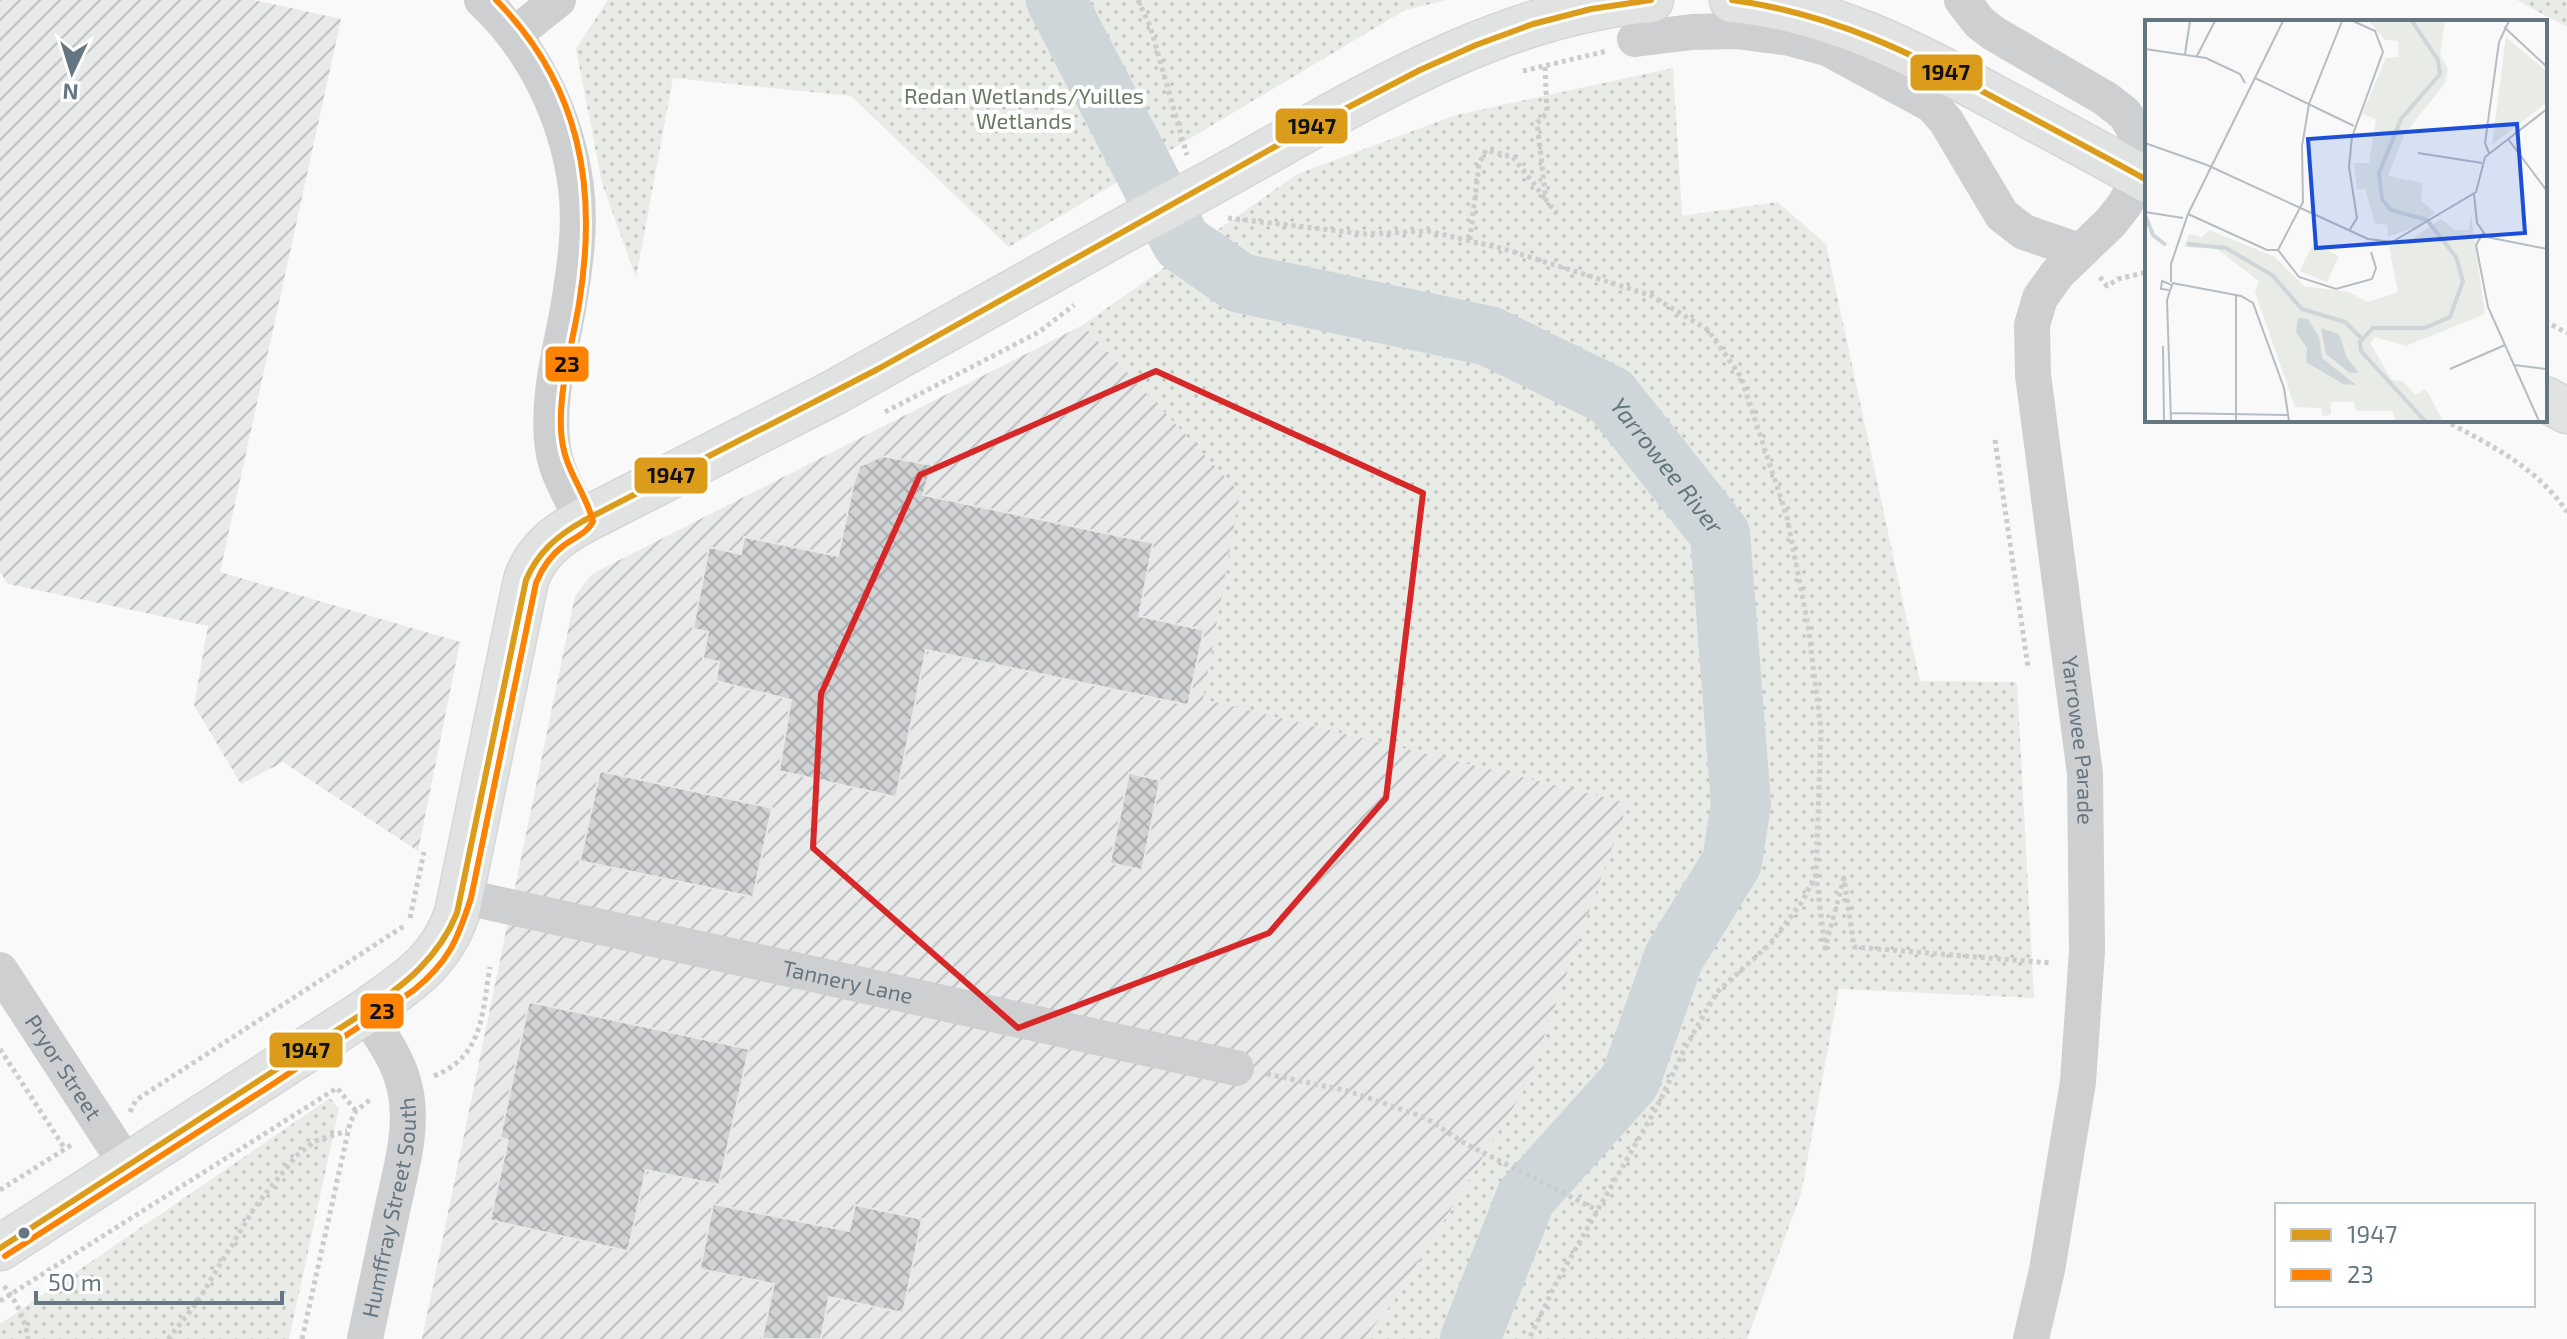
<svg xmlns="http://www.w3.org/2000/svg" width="2567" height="1339" font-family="'Exo 2',sans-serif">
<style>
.industrial{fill:url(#industrial-furrows)}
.park{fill:url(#park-dots)}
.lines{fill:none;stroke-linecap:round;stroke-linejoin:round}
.river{stroke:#ced6d9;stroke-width:60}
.building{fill:url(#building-cross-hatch);stroke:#e8e8e8;stroke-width:2}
.major-casing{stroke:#d5d6d7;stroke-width:47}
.path{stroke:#cbcccd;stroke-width:5;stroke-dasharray:4 4;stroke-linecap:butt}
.minor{stroke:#cecfd0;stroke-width:36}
.major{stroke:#e1e2e2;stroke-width:44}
.major-bridge-casing{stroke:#d5d6d7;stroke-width:47;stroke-linecap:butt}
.major-bridge{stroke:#e1e2e2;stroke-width:44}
.bus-1-casing{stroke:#fff;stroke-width:12}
.bus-2-casing{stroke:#fff;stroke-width:12}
.bus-1{stroke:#da9c1a;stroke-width:6}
.bus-2{stroke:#ff8200;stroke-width:6}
.marked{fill:none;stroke:#d62828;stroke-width:6;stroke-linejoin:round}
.bus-dot{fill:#657683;stroke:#fff;stroke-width:3}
.labels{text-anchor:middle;stroke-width:8;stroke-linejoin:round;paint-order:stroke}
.park-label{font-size:22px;fill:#687a64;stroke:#fff}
.street-label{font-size:22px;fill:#657683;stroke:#fff}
.water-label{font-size:24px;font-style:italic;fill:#60757c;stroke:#fff}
.inset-river{fill:none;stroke:#ced6d9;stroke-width:4}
.inset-road{fill:none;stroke:#b5bdc3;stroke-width:2}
.view{fill:#1d4ed8;fill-opacity:0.15;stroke:#1d4ed8;stroke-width:4}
.inset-edge{fill:none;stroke:#657683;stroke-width:4}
.line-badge{stroke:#fff;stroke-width:3}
.pale-badge-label{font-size:22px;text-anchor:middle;font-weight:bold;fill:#111}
</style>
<defs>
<pattern id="industrial-furrows" width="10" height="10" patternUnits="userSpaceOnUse" patternTransform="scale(2)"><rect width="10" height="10" fill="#e8e9e9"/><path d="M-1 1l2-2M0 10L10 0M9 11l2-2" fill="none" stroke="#c0c1c2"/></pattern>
<pattern id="park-dots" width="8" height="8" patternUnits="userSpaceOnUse" patternTransform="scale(2)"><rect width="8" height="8" fill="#e8ebe6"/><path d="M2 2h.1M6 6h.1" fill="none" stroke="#c0c3c0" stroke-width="1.8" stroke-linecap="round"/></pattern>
<pattern id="building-cross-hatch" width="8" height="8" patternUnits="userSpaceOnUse" patternTransform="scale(2)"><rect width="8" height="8" fill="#d0d2d3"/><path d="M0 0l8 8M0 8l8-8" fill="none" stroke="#acafb1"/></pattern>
</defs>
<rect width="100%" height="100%" fill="#f9f9f9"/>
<g class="industrial">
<path d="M 0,0 L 254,0 L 341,19 L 220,572 L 460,642 L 418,851 L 283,762 L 241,784 L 194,705 L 208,626 L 8,584 L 0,572 Z"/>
<path d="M 1083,325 L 1241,493 L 1204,699 L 1629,803 L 1526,1087 L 1397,1297 L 1364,1339 L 422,1339 L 575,596 L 592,574 Z"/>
</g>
<g class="park">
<path d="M 608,0 L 1447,0 L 1405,10 L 1009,247 L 851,96 L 673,78 L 636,278 L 602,183 L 576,49 Z"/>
<path d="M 2517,0 L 2567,0 L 2567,27 Z"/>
<path d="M 1673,68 L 1682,216 L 1777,202 L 1826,244 L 1920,681 L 2017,682 L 2034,998 L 1839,989 L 1801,1194 L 1747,1339 L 1364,1339 L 1397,1297 L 1526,1087 L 1628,803 L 1203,699 L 1240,493 L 1083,325 L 1297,174 L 1456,115 Z"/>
<path d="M 330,1098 L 339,1109 L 289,1339 L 0,1339 L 0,1324 Z"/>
</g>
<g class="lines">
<path class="river" id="s1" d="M 1056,0 L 1182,243 L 1240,283 L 1489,336 L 1611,396 L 1720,534 L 1741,804 L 1732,862 L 1674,957 L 1630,1081 L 1526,1197 L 1470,1339"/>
</g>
<g class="building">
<path d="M 882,456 L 932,465 L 923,495 L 1153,543 L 1139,616 L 1204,630 L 1188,705 L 926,650 L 896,797 L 779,771 L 791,700 L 716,681 L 719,662 L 703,658 L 708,632 L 693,629 L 709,547 L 741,554 L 744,537 L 838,556 L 854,482 L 860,466 Z"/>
<path d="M 600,771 L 772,808 L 753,897 L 580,861 Z"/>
<path d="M 1129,773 L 1160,780 L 1142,870 L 1110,863 Z"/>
<path d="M 529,1002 L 749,1049 L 719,1185 L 646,1170 L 628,1251 L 490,1220 L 508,1140 L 500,1138 Z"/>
<path d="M 713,1204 L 849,1231 L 855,1205 L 922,1219 L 903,1313 L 829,1297 L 821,1339 L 762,1339 L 774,1284 L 700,1269 Z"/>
</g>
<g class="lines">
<g class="major-casing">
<g id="major">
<path d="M 1732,0 C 1829,9 1912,52 1996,98 C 2046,125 2097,152 2147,180"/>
<path d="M 1211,183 C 1348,108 1491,13 1651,0"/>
<path d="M 2545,399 L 2567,411"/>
<path d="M 0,1248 L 365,1012 C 407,982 440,963 457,913 L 526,580 C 537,550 557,535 583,521 L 833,393 L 1129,227"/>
</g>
</g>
<g class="path">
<path d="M 1138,0 L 1150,26 L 1187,155"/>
<path d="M 1545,67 L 1547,113 L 1537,123 L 1546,200 L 1557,214"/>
<path d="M 1523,71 L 1607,51"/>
<path d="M 1228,218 L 1365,234 L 1428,231 L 1504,249 L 1650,295 L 1708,330 L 1741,377 L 1787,517 L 1808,625 L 1821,730 L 1816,874 L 1802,902 L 1771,943 L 1717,992 L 1685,1048 L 1658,1105 L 1556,1283 L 1529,1339"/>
<path d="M 1470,240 L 1479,164 L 1486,150 L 1513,157 L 1546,200"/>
<path d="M 2100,277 L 2107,286 L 2118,279 L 2147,272"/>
<path d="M 2545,321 L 2567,333"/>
<path d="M 885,412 L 1039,332 L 1074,305"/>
<path d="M 2444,420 C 2490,445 2537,467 2567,512"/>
<path d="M 1995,440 L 2028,667"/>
<path d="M 1816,874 L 1825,948 L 1844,878 L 1854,947 L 2051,963"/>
<path d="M 410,918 L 424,852"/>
<path d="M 0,1049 L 65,1149"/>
<path d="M 1267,1074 L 1348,1091 L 1426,1118 L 1464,1143 L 1597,1210"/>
<path d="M 434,1076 C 484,1056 482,1012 490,967"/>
<path d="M 130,1112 L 136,1100 L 404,926"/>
<path d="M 0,1190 L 73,1144"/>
<path d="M 4,1286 C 17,1302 25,1319 28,1339"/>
<path d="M 0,1301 L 337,1088 L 356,1111"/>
<path d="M 168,1339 L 196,1304 L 255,1207 L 296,1156 L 315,1141 L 347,1131"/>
<path d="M 302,1339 L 350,1123 L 356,1111 L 372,1098"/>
</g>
<g class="minor">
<path d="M 482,0 C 534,48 567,118 576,187 C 581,226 575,265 569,303 C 561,350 546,400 553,448 C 556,473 572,498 583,521"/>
<path id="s2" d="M 1962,0 L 1979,22 L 1993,33 L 2106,99 L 2125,114 L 2140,139 L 2140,176 L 2125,204 L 2111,222 L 2057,274 L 2040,298 L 2032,325 L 2033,375 L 2085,774 L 2087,951 L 2078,1082 L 2047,1270 L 2031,1339"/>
<path d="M 514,35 L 558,0"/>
<path d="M 1635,39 L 1692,32 L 1736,31 L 1790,38 L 1827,48 L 1932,105 L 1946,121 L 2002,215 L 2024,232 L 2079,251"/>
<path id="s3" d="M 461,896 L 1236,1068"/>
<path id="s4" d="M 0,970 L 127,1165"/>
<path id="s5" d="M 365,1339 C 374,1296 383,1254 392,1211 C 400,1172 414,1129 405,1089 C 399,1060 381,1036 365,1012"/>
</g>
<use href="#major" class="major"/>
<g class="major-bridge-casing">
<path id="major-bridge" d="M 1129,227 L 1211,183"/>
</g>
<use href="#major-bridge" class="major-bridge"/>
<g class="bus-1-casing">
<g id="bus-1">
<path d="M 1732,0 C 1835,14 1916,55 2006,104 C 2053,129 2100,154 2147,180"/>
<path d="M 0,1248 L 365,1012 C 405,984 438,959 457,913 L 526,580 C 538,552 557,536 583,521 L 878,369 L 1312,126 L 1420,70 L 1476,45 L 1533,24 L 1591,9 L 1651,0"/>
</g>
</g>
<g class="bus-2-casing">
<path id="bus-2" d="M 5,1256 L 273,1084 L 414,990 C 449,961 457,941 471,898 L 536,583 C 542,568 550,556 563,546 C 573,538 588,533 593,521 C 584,488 563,470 561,430 C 559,388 572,346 579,304 C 598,188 581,86 496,0"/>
</g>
<use href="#bus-1" class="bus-1"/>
<use href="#bus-2" class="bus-2"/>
</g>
<path class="marked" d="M 1156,371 L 1423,493 L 1386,798 L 1269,933 L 1018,1028 L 813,848 L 821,694 L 920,475 Z"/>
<circle class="bus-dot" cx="24" cy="1233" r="7"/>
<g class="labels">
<g class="park-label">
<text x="1024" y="104">Redan Wetlands/Yuilles<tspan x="1024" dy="25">Wetlands</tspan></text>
</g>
<g class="street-label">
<text dy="8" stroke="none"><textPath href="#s2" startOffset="872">Yarrowee Parade</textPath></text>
<text dy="8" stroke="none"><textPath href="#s3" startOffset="396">Tannery Lane</textPath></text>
<text dy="8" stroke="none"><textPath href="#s4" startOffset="116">Pryor Street</textPath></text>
<text dy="8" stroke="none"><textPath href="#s5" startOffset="134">Humffray Street South</textPath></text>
</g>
<g class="water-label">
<text dy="8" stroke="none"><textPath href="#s1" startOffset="824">Yarrowee River</textPath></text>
</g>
</g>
<g transform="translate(2145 20)">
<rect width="402" height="402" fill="#f9f9f9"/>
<path d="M 224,1 L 300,1 L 295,35 L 303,49 L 300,63 L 259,115 L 243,156 L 278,163 L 276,180 L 290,193 L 273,206 L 243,217 L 242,205 L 230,203 L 220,169 L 212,169 L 209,143 L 224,143 L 231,99 L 217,94 L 241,38 L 254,37 L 253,21 L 240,20 ZM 361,17 L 402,52 L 402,82 L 347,125 ZM 326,194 L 340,294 L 261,326 L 230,317 L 225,323 L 247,360 L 258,361 L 270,375 L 281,369 L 298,401 L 251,401 L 247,391 L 211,391 L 209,382 L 186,382 L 186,395 L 177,396 L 176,388 L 150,387 L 110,272 L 114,261 L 72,229 L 39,227 L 44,214 L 57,217 L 64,210 L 130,237 L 159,266 L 204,272 L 223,282 L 253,272 L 244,227 L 265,220 L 296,199 L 310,210 L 324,210 ZM 168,224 L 194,236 L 182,262 L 155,251 Z" fill="#e8ebe6"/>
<path d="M 377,54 L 391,60 L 396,76 L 389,89 L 370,99 L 359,91 L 362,63 Z" fill="#e8ebe6"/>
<path d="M 153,298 L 163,299 L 174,317 L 177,338 L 211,365 L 198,364 L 161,342 L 162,328 L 151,312 ZM 176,308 L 194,314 L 202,338 L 214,353 L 205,353 L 181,334 Z" fill="#ced6d9"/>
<path class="inset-river" d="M 267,1 L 293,40 L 295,54 L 256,99 L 234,153 L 237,179 L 246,190 L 282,200 L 311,237 L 318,261 L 305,297 L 279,308 L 228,308 L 215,322 L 216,331 L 280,401M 1,197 L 8,215 L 21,225M 42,224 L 81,228 L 127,255 L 157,289 L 200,302 L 216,318"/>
<path class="inset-road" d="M 359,7 L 402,47M 0,29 L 61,38 L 95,54 L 100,63M 40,34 L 45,1M 52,36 L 70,1M 110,58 L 209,106M 363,119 L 402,171M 0,123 L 62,145M 273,133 L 337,143M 344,133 L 340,123 L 354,22 L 364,1M 62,145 L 223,219 L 247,222 L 331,172 L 340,137 L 402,89M 329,174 L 332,203 L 342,217 L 402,229M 0,192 L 38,198M 43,194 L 122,230 L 133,230M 204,211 L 212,198 L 204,147 L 207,117 L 238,32 L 230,11 L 208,1M 338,213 L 331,225 L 343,287 L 394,401M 133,230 L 158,182 L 157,126 L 164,84 L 197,1M 133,230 L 154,257 L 191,269 L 227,259 L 231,248 L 226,232M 26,262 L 26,244 L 43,194 L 138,1M 27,263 L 96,276 L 108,283 L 139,368 L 144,401M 24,270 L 16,269 L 17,261 L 27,265 L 22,280 L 26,401M 91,275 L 91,401M 18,326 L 19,401M 369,345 L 402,349M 305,349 L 360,325M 26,393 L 143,395"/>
<path class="view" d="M 372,104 L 380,213 L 171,228 L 163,119 Z"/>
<rect width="402" height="402" class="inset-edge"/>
</g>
<g class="line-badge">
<rect x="1909" y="53" width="75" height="39" rx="8" fill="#da9c1a"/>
<rect x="1274" y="107" width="75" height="38" rx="8" fill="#da9c1a"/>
<rect x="544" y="345" width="46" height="38" rx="8" fill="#ff8200"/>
<rect x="633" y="456" width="76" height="39" rx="8" fill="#da9c1a"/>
<rect x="359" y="992" width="46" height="38" rx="8" fill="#ff8200"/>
<rect x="268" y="1031" width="76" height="38" rx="8" fill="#da9c1a"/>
</g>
<g class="pale-badge-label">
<text x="1946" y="80">1947</text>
<text x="1312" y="134">1947</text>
<text x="567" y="372">23</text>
<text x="671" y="483">1947</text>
<text x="382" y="1019">23</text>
<text x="306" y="1058">1947</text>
</g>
<rect x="2275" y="1203" width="260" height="104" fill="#ffffff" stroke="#c1c8cd" stroke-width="2"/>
<rect x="2291" y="1229" width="40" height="12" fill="#da9c1a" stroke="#c1c8cd" stroke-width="2"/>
<text x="2347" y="1243" font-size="24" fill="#657683">1947</text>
<rect x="2291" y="1269" width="40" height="12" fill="#ff8200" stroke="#c1c8cd" stroke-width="2"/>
<text x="2347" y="1283" font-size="24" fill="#657683">23</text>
<g transform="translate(72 72) rotate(184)" stroke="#ffffff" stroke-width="6" paint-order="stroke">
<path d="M0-6L14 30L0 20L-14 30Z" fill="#657683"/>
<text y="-12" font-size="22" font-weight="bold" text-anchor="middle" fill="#657683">N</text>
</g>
<path d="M36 1291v12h246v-12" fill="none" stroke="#657683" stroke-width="4"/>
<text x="48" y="1291" font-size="24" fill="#657683" stroke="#ffffff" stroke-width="6" paint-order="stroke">50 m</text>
</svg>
